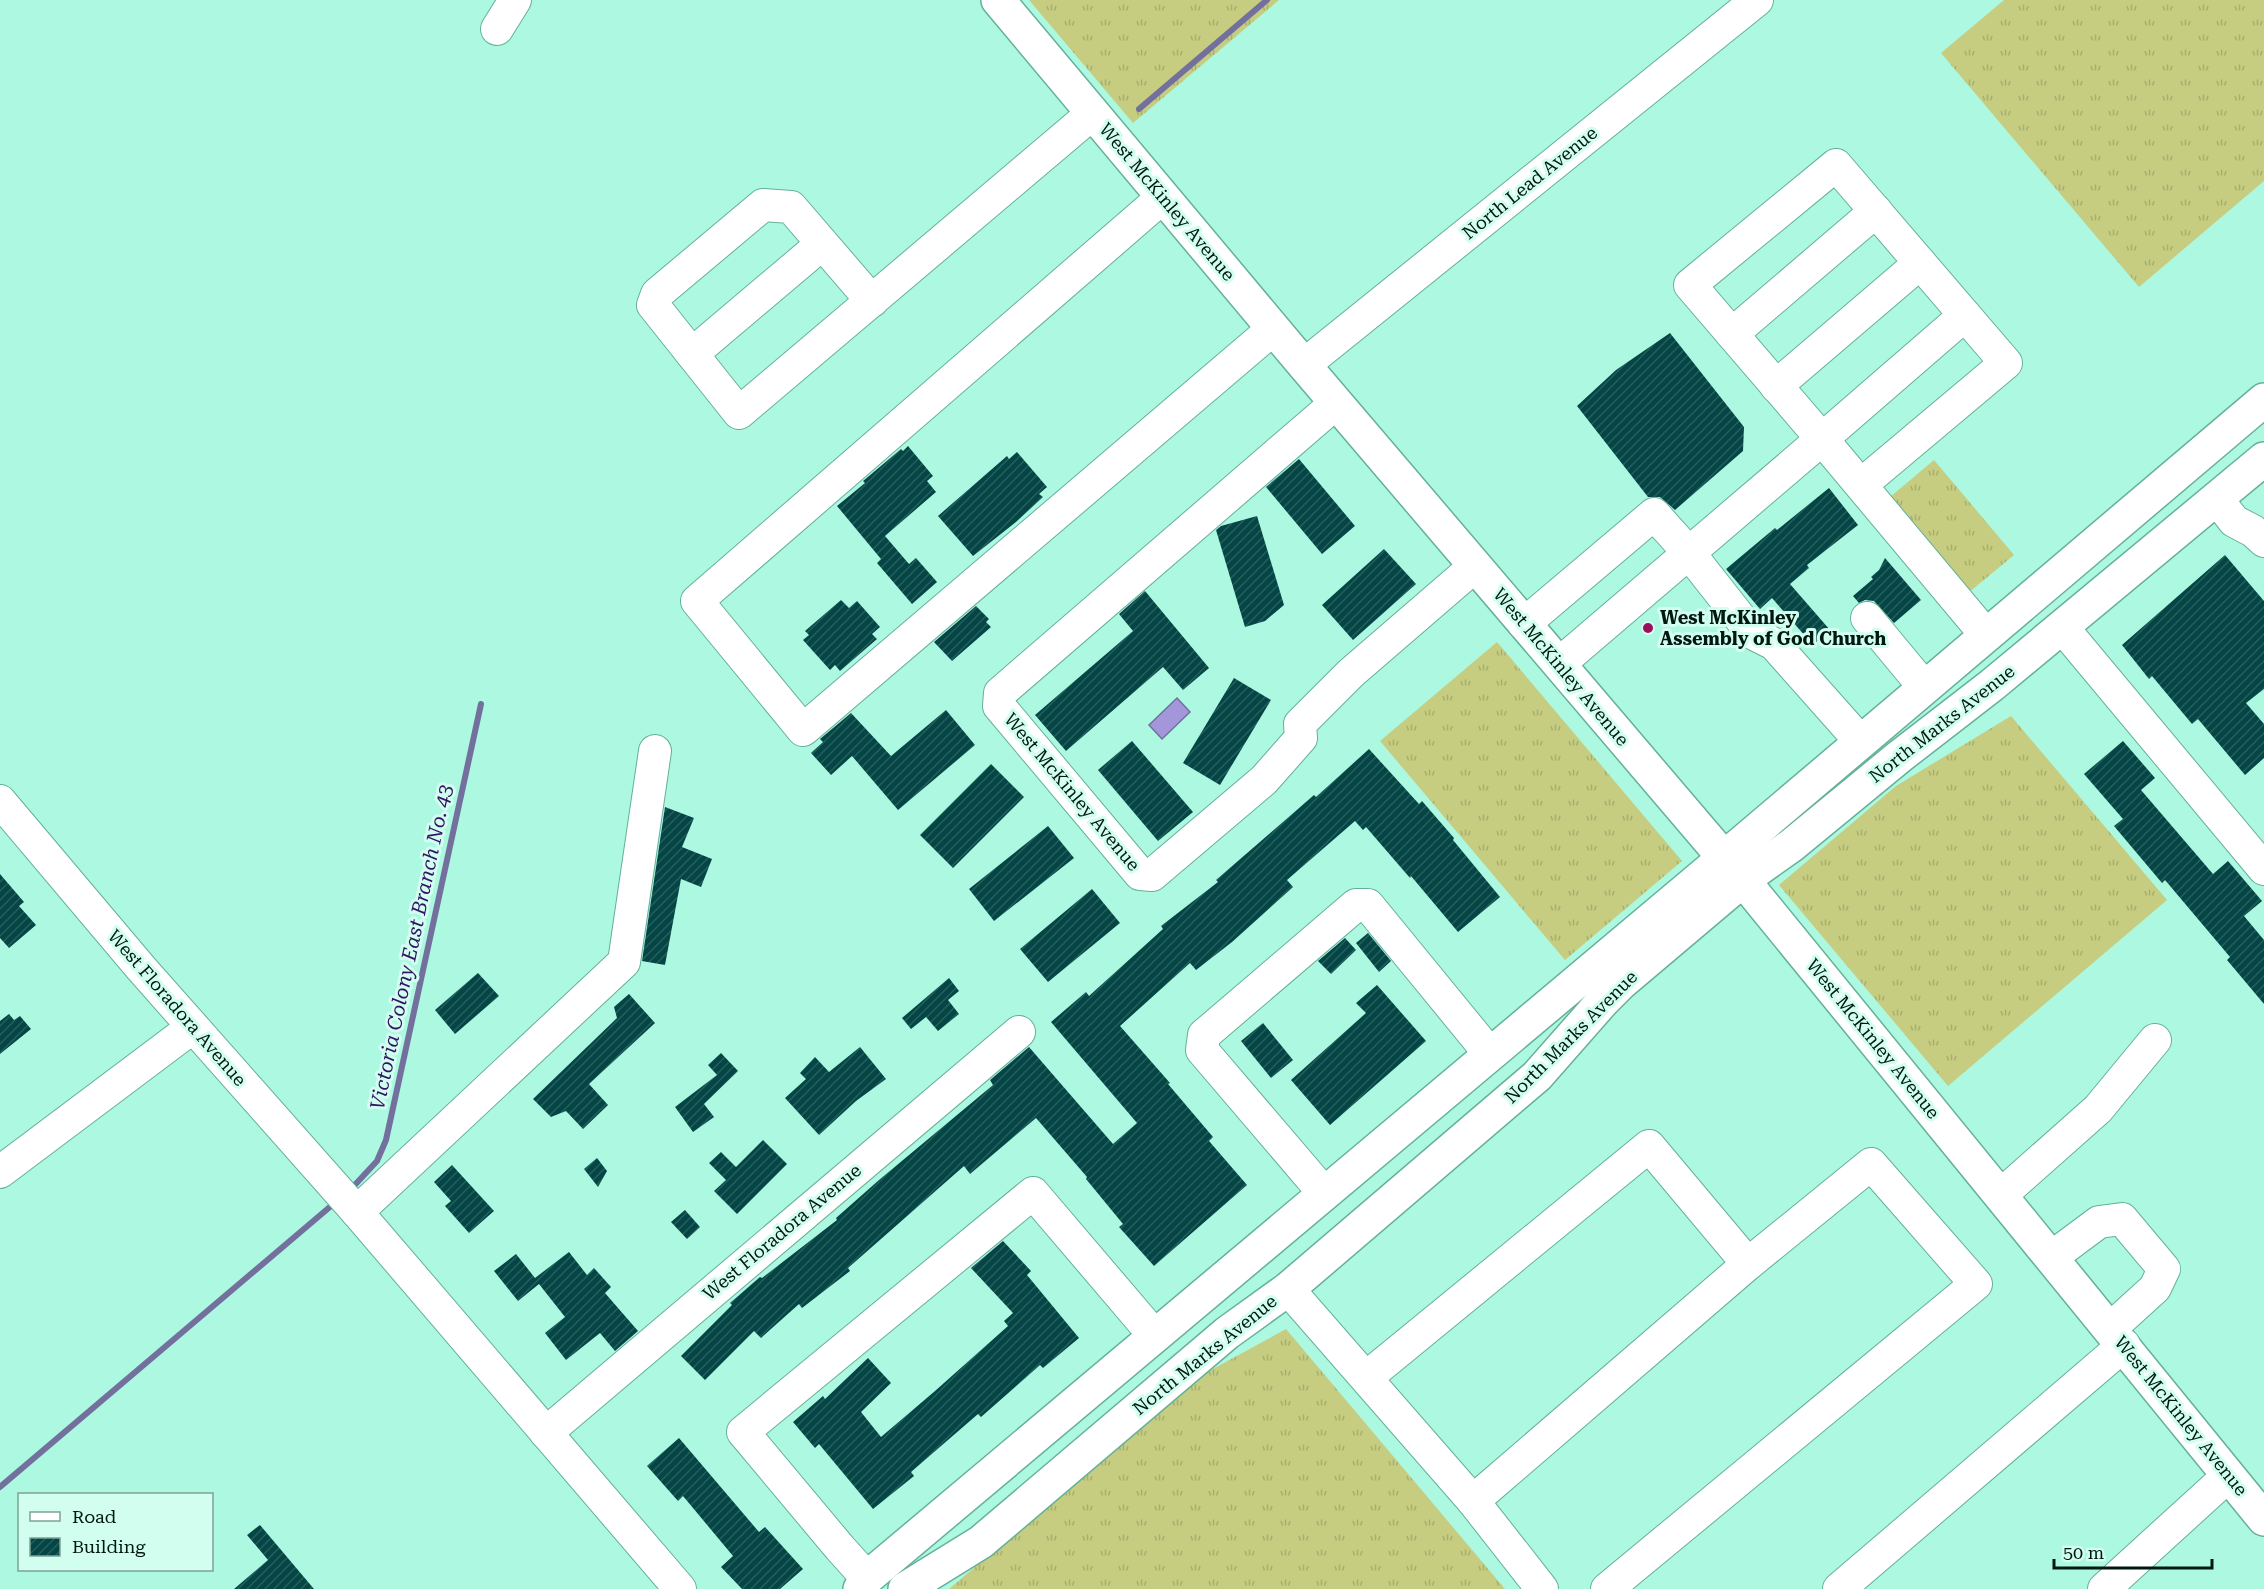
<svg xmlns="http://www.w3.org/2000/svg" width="2264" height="1589" font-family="'Roboto Serif',serif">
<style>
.grass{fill:url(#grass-tufts)}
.water{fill:#a496db;stroke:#73709e;stroke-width:1.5}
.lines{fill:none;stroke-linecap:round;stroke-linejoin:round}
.stream{stroke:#73709e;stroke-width:6}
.building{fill:url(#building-hatch)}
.minor-casing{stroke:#65b09a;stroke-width:34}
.major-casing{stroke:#65b09a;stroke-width:36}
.minor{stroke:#fff;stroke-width:32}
.major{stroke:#fff;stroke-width:33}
.poi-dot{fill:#9b0f5f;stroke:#d2fef0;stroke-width:2}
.labels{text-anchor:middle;stroke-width:6;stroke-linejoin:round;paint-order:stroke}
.street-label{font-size:18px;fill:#001811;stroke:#d2fef0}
.poi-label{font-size:18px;font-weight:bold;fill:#001811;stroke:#d2fef0;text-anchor:start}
.water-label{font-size:20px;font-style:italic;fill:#311363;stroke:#d2fef0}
</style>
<defs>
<pattern id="grass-tufts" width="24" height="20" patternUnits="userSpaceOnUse" patternTransform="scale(1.5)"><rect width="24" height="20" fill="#c6cd81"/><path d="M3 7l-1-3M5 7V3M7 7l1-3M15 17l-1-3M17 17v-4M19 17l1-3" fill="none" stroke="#a8af6e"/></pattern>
<pattern id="building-hatch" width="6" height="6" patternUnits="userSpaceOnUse" patternTransform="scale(1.5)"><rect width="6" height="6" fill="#044645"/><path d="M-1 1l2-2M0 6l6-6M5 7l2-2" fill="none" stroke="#275d5c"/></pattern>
</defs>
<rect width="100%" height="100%" fill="#acf8e1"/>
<g class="grass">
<path d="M 1029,0 L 1279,0 L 1133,123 Z"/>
<path d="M 2004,0 L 2264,0 L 2264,181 L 2139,287 L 1941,53 Z"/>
<path d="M 1934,460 L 2014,555 L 1950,608 L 1870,514 Z"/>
<path d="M 1497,642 L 1682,861 L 1565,960 L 1380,741 Z"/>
<path d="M 2011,716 L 2167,900 L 1948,1086 L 1779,885 L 1896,786 Z"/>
<path d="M 1286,1329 L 1505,1589 L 949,1589 L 1200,1376 Z"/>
</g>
<path class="water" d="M 1177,698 L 1190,712 L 1162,739 L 1149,725 Z"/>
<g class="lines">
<g class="stream">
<path d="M 1139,109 L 1267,0"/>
<path d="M 352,1188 L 377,1161 L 386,1140 L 481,704"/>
<path d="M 0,1487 L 331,1206"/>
</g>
</g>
<g class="building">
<path d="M 1670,333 L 1744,427 L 1743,451 L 1675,510 L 1660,497 L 1648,497 L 1577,406 L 1616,370 Z"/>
<path d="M 908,446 L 933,476 L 927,481 L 936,492 L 885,536 L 909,564 L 916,558 L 937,582 L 912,604 L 877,563 L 881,559 L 837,506 L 865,483 L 863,481 L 869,476 L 901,449 L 903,451 Z"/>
<path d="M 1017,452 L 1047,487 L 1039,494 L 1043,497 L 1016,522 L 973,556 L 938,516 L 1007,456 L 1009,459 Z"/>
<path d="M 1299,459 L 1355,526 L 1322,554 L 1266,487 Z"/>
<path d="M 1829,488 L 1858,525 L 1807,565 L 1809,568 L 1790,584 L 1830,630 L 1813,645 L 1772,598 L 1760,609 L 1726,569 L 1775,528 L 1777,530 Z"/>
<path d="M 1257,516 L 1284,605 L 1265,621 L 1245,627 L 1216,530 L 1221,526 Z"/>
<path d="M 1384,549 L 1416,584 L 1353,640 L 1322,605 Z"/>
<path d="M 2225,555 L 2264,601 L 2264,689 L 2246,703 L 2264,724 L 2264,758 L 2245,775 L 2198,719 L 2192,724 L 2152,676 L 2149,679 L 2122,645 Z"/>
<path d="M 1885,558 L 1921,600 L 1894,623 L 1874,601 L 1865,600 L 1859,603 L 1853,596 L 1873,579 L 1871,577 L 1879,570 Z"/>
<path d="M 1145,591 L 1209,668 L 1183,690 L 1163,667 L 1066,751 L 1035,715 L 1133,631 L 1119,614 Z"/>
<path d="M 841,600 L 849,608 L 857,601 L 880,627 L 872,634 L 877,639 L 840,671 L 835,665 L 830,670 L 803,640 L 809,635 L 805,631 Z"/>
<path d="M 976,606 L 989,619 L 986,622 L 991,627 L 952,661 L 934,642 Z"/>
<path d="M 1234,678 L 1271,700 L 1220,785 L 1183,763 Z"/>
<path d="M 946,710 L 975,745 L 898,810 L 852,756 L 831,775 L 811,753 L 823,742 L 820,739 L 851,713 L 891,756 Z"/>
<path d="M 1132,741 L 1193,812 L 1158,841 L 1098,770 Z"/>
<path d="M 2123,741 L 2155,778 L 2141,790 L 2213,874 L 2228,861 L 2262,901 L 2244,916 L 2264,940 L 2264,1004 L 2227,960 L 2230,957 L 2165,880 L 2162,883 L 2114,826 L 2123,819 L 2084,774 Z"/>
<path d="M 1369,749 L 1419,804 L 1422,801 L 1454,838 L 1453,840 L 1500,897 L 1458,932 L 1411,876 L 1410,878 L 1366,827 L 1363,830 L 1355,821 L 1287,880 L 1293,887 L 1232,942 L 1196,970 L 1190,963 L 1120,1026 L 1170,1083 L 1168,1084 L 1213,1137 L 1209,1141 L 1247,1185 L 1154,1266 L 1119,1227 L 1123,1224 L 1086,1179 L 1087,1177 L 1036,1118 L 970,1174 L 964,1166 L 848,1268 L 850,1271 L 802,1308 L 799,1304 L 761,1338 L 754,1331 L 705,1380 L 681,1356 L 732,1305 L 730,1303 L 760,1277 L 762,1278 L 837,1220 L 836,1218 L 879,1180 L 993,1085 L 990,1080 L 1029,1047 L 1113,1144 L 1137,1123 L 1051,1022 L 1086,992 L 1089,996 L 1163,929 L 1161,926 L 1218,882 L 1216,880 L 1314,795 L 1316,797 Z"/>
<path d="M 991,764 L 1024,797 L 953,868 L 920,835 Z"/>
<path d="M 665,807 L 694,818 L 682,847 L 712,859 L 701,887 L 681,879 L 665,965 L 642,961 Z"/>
<path d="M 1048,826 L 1074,858 L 994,921 L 969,889 Z"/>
<path d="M 0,874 L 24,902 L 19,906 L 36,925 L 9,948 L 0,938 Z"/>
<path d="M 1092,889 L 1120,923 L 1048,982 L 1020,949 Z"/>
<path d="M 1368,933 L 1391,961 L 1379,972 L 1356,943 Z"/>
<path d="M 1345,938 L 1356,950 L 1331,974 L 1318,961 Z"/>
<path d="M 478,973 L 499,996 L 455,1034 L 435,1010 Z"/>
<path d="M 949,978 L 959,991 L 948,1000 L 959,1014 L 938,1031 L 926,1017 L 911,1029 L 902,1018 Z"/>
<path d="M 1377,985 L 1426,1041 L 1330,1125 L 1291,1080 L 1366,1013 L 1356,1003 Z"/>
<path d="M 629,994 L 655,1023 L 589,1084 L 608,1105 L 583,1129 L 566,1111 L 551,1117 L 533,1099 L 617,1018 L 614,1007 Z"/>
<path d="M 9,1014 L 14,1020 L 20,1016 L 31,1029 L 0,1054 L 0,1021 Z"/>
<path d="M 1263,1023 L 1293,1060 L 1271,1078 L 1241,1041 Z"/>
<path d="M 860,1047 L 886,1079 L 856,1101 L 819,1135 L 785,1098 L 806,1079 L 800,1073 L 815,1057 L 829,1072 Z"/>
<path d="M 721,1053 L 738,1071 L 704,1104 L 714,1117 L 693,1132 L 675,1107 L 717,1075 L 708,1065 Z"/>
<path d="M 763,1140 L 787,1164 L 737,1214 L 714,1191 L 726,1180 L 709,1163 L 721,1152 L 736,1167 Z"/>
<path d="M 597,1158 L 607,1171 L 598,1187 L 584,1169 Z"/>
<path d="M 452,1165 L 494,1211 L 469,1233 L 445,1206 L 451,1201 L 434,1182 Z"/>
<path d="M 685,1210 L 700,1227 L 687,1239 L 671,1222 Z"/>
<path d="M 1003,1241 L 1031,1271 L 1027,1275 L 1079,1338 L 1043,1368 L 1040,1365 L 981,1417 L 978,1414 L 911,1472 L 914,1476 L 873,1509 L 819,1444 L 815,1448 L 793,1422 L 823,1396 L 825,1399 L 868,1358 L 891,1383 L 861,1412 L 881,1437 L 935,1391 L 1008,1326 L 1004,1321 L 1013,1313 L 971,1268 Z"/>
<path d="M 569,1252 L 587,1275 L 594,1268 L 611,1287 L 605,1293 L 638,1331 L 615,1351 L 600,1333 L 566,1360 L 545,1333 L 565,1317 L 539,1284 L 518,1301 L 494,1271 L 516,1254 L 535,1278 Z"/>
<path d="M 679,1438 L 759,1532 L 765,1527 L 803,1569 L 780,1589 L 742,1589 L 721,1567 L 733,1556 L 683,1496 L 678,1501 L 647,1466 Z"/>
<path d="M 260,1525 L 314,1589 L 234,1589 L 268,1560 L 247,1535 Z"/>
</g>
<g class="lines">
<g class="minor-casing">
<g id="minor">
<path d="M 497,29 L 515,0"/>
<path d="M 1163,197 L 697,601 L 803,730 L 1273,329"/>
<path d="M 872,301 L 791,207 L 763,205 L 657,294 L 653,305 L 739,413 L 1093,113"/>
<path d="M 1732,334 L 1876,211"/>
<path d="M 692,354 L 822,244"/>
<path d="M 1304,365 L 1757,0"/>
<path d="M 1776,386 L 1920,263"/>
<path d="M 1336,403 L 1000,693 L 999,706 L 1140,874 L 1152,875 L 1264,780 L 1301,738 L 1300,724 L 1351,673 L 1475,566"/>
<path d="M 1862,484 L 2006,363 L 1836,165 L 1690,285 L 1822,439 L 1965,315"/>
<path d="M 2217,499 L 2234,521 L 2253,531 L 2264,541"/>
<path d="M 1867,618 L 1925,688"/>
<path d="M 1524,624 L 1654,514 L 1689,553 L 1752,633 L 1774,644 L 1861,742"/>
<path d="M 2062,627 L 2264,869"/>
<path d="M 1559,664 L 1822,439 L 1986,635"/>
<path d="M 0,801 L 141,968 L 357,1212 L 680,1589"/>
<path d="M 0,1172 L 193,1027"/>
<path d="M 1324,1193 L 1202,1050 L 1204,1035 L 1356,905 L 1368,905 L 1490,1054"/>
<path d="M 2001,1195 L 2098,1109 L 2155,1040"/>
<path d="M 357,1212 L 624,962 L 655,751"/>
<path d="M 2052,1257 L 2099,1222 L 2122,1219 L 2164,1269 L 2155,1288 L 2110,1329"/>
<path d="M 1288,1289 L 1473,1501 L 1542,1589"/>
<path d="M 1367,1377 L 1649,1146 L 1748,1264"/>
<path d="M 546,1433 L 1019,1032"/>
<path d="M 1473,1501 L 1748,1264 L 1871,1164 L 1976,1284 L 1607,1589"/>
<path d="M 867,1578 L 840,1548 L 743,1432 L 1033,1193 L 1154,1335"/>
<path d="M 1839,1589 L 2124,1345"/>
<path d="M 2104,1589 L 2228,1476"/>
</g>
</g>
<g class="major-casing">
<g id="major">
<path d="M 998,0 L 1304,365 L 1743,880 L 2264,1519"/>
<path d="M 860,1589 L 867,1578 L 1724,858 L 2264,400"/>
<path d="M 905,1589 L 981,1542 L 1227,1333 L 1288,1289 L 1537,1076 L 1603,1001 L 1620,984 L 1743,880 L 1792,845 L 1899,757 L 1992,685 L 2264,459"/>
</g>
</g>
<use href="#minor" class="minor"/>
<use href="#major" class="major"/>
</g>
<circle class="poi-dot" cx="1648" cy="628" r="6"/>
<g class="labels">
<g class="street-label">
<text transform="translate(1530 183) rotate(-39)" y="6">North Lead Avenue</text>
<text transform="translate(1167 202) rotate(50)" y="6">West McKinley Avenue</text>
<text transform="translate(1561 667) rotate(50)" y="6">West McKinley Avenue</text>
<text transform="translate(1942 724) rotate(-38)" y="6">North Marks Avenue</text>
<text transform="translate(1072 792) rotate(50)" y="6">West McKinley Avenue</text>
<text transform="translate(177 1008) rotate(49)" y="6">West Floradora Avenue</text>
<text transform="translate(1571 1037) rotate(-45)" y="6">North Marks Avenue</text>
<text transform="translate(1873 1039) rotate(51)" y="6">West McKinley Avenue</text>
<text transform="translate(782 1232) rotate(-40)" y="6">West Floradora Avenue</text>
<text transform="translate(1205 1355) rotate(-39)" y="6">North Marks Avenue</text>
<text transform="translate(2181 1416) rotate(51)" y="6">West McKinley Avenue</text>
</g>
<g class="poi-label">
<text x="1660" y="624">West McKinley<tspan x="1660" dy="21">Assembly of God Church</tspan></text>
</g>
<g class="water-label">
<text transform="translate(411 947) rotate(-78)" y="7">Victoria Colony East Branch No. 43</text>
</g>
</g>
<rect x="18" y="1493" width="195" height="78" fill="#d2fef0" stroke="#7ea297" stroke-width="1.5"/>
<rect x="30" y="1512" width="30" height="9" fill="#ffffff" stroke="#7ea297" stroke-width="1.5"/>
<text x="72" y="1523" font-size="18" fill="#001811">Road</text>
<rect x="30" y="1538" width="30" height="18" fill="url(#building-hatch)" stroke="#7ea297" stroke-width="1.5"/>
<text x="72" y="1553" font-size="18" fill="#001811">Building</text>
<path d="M2054 1559v9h158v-9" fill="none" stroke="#001811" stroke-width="3"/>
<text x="2063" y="1559" font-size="18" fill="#001811" stroke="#d2fef0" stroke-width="4.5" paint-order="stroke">50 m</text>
</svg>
